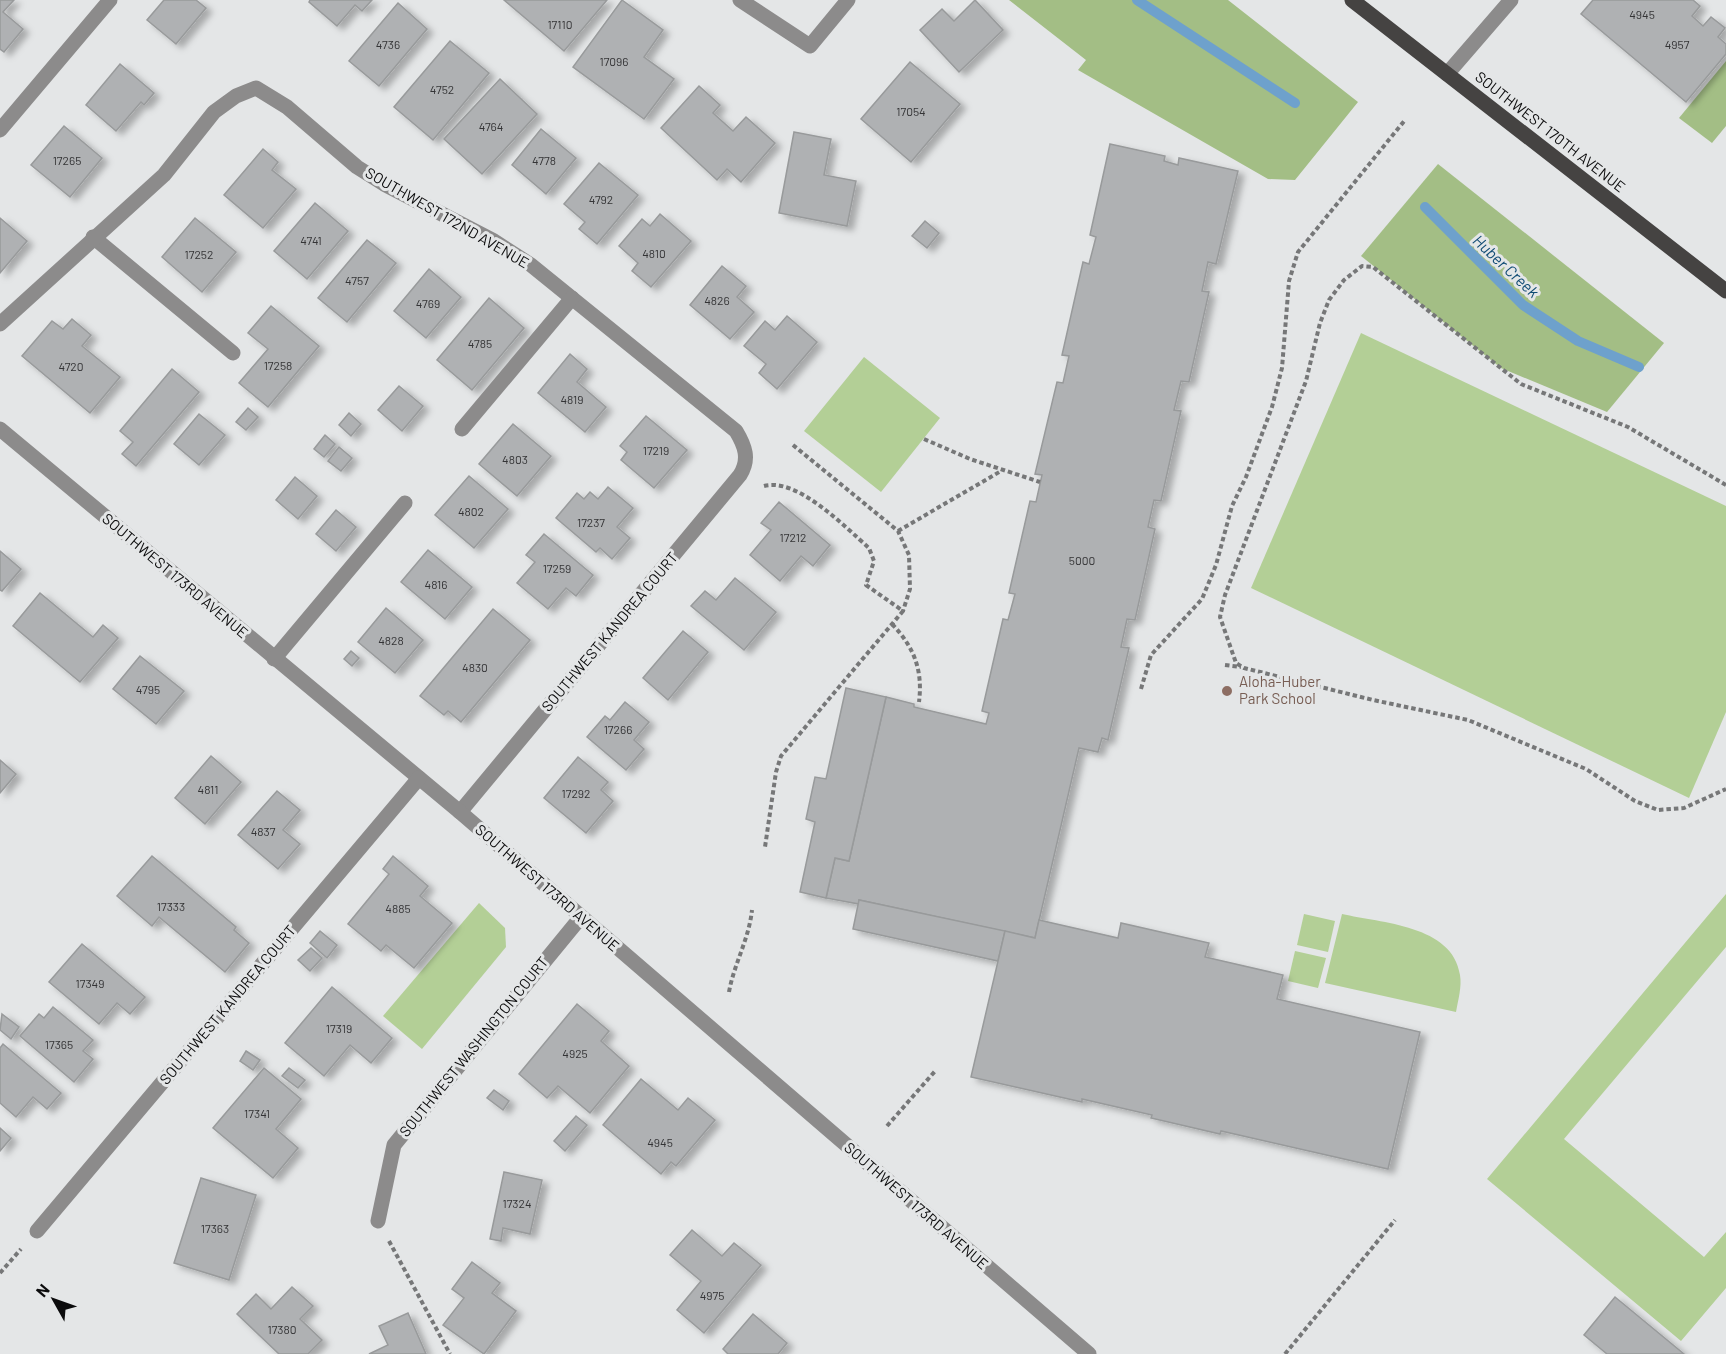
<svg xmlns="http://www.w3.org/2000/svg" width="1726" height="1354" font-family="Barlow,sans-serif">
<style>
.green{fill:#b3cf96}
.forest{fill:#a3be85}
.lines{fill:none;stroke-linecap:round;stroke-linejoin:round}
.stream{stroke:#6ea1cc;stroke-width:10}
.building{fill:#afb1b3;stroke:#989a9b;stroke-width:1.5;filter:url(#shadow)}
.path{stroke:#767778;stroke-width:4;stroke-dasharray:4.5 3;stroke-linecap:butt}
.minor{stroke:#8c8b8b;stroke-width:15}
.major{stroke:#454342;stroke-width:15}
.education-dot{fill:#8d6e63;stroke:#e4e6e7;stroke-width:2}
.labels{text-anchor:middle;stroke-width:6;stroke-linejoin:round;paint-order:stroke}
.number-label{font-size:12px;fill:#343436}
.street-label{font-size:15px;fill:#0b0b0c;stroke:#e4e6e7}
.education-label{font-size:15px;fill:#785e54;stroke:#e4e6e7;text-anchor:start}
.water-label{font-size:16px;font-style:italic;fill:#114c75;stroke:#e4e6e7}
</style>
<defs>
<filter id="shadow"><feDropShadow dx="6" dy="4" stdDeviation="3" flood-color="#0004"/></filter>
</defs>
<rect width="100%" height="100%" fill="#e4e6e7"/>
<g class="green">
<path d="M 1361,333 L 1726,506 L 1726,712 L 1689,798 L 1251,588 Z"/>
<path d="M 864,357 L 940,418 L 881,492 L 804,431 Z"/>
<path d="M 1726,894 L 1726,947 L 1564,1139 L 1704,1257 L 1726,1232 L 1726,1288 L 1681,1341 L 1487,1179 Z"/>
<path d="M 479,903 L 505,928 L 506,947 L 422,1049 L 383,1016 Z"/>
<path d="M 1304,914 L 1335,921 L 1328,952 L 1297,945 Z"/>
<path d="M 1342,914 C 1381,923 1453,925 1460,975 C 1462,987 1458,1000 1456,1012 L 1325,983 Z"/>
<path d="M 1295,951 L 1326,958 L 1318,988 L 1288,981 Z"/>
</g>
<g class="forest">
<path d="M 1009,0 L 1228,0 L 1358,102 L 1295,180 L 1268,179 L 1078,70 L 1086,60 Z"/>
<path d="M 1726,61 L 1726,126 L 1712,143 L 1679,118 Z"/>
<path d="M 1438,164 L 1664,343 L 1607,412 L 1501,368 L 1361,256 Z"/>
</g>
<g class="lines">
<g class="stream">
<path d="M 1137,0 L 1295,103"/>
<path d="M 1425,207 L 1523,305 L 1578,341 L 1639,367"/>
</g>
</g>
<g class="building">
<path d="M 0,0 L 14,0 L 3,12 L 23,29 L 4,52 L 0,49 Z"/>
<path d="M 164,0 L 196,0 L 206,8 L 176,44 L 147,20 Z"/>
<path d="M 310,0 L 372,0 L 362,11 L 355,5 L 337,26 L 309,2 Z"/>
<path d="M 504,0 L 607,0 L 564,51 Z"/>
<path d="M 622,0 L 663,30 L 644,57 L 674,79 L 644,119 L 573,67 Z"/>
<path d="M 975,0 L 1003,30 L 959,72 L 920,30 L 942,9 L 954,21 Z"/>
<path d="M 1593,0 L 1693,0 L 1700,6 L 1692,16 L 1703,26 L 1711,17 L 1725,28 L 1718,37 L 1726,44 L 1726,54 L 1686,102 L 1581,14 Z"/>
<path d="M 398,3 L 427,29 L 379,86 L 349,61 Z"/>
<path d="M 450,41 L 489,73 L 433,140 L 394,107 Z"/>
<path d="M 910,62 L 960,104 L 911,162 L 861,119 Z"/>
<path d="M 120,64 L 154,93 L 144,105 L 141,102 L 116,131 L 86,105 Z"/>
<path d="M 500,79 L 537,114 L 482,174 L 444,139 Z"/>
<path d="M 699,86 L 720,105 L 713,113 L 733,131 L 746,117 L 775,143 L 741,182 L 727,169 L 717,180 L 661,128 Z"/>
<path d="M 64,126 L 102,158 L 70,197 L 31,165 Z"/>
<path d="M 541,129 L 576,158 L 546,194 L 512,165 Z"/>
<path d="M 794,132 L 831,139 L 824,175 L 856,181 L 847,226 L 779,213 Z"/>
<path d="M 1110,144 L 1165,156 L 1164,161 L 1178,165 L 1179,158 L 1238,171 L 1216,264 L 1208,262 L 1202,291 L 1209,292 L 1189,382 L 1181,381 L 1174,410 L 1181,411 L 1161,501 L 1154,500 L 1148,527 L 1155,529 L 1135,620 L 1127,619 L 1121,647 L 1129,648 L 1108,740 L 1102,738 L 1098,752 L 1079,748 L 1035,938 L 859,900 L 859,904 L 826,898 L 835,858 L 849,861 L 886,697 L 914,704 L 914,707 L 986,724 L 989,713 L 982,711 L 1003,619 L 1008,620 L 1015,594 L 1009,593 L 1030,501 L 1036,502 L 1042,475 L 1035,474 L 1057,382 L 1063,383 L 1069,356 L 1062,355 L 1083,262 L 1089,264 L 1096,237 L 1090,235 Z"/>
<path d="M 263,149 L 278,162 L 272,170 L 296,189 L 263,228 L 224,195 Z"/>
<path d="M 599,163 L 638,195 L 597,244 L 579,229 L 585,222 L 564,204 Z"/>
<path d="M 315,203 L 348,231 L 307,279 L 274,251 Z"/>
<path d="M 660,214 L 691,241 L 651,287 L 632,271 L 638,263 L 619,246 L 642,219 L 650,226 Z"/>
<path d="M 0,218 L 27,241 L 0,273 Z"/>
<path d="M 195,218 L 236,252 L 202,292 L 162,257 Z"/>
<path d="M 925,221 L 939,233 L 927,248 L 912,236 Z"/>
<path d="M 367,240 L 396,263 L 347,322 L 318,298 Z"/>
<path d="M 722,266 L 746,286 L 737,297 L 754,312 L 730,339 L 690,305 Z"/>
<path d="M 429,269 L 461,297 L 426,338 L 394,311 Z"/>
<path d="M 489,298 L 524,328 L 472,390 L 437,360 Z"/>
<path d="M 271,306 L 319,346 L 268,407 L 239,383 L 268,349 L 248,333 Z"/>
<path d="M 787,316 L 817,342 L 777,389 L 759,373 L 766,364 L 744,346 L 765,321 L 775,330 Z"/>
<path d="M 72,319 L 91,335 L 82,346 L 120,377 L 90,413 L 22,356 L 52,321 L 63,329 Z"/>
<path d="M 570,354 L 587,369 L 577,382 L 606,407 L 585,432 L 538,393 Z"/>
<path d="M 172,369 L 199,392 L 136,466 L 122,454 L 133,442 L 120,431 Z"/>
<path d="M 399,386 L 423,406 L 402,431 L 378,410 Z"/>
<path d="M 248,408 L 258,417 L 246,430 L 236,422 Z"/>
<path d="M 349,413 L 361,424 L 351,436 L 339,425 Z"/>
<path d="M 199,414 L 225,435 L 199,465 L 174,444 Z"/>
<path d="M 646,416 L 687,450 L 654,488 L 621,460 L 627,452 L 620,446 Z"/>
<path d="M 513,424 L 551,456 L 517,496 L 479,464 Z"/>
<path d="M 325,435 L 335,444 L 324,457 L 314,449 Z"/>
<path d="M 339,447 L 352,458 L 341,471 L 328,461 Z"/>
<path d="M 469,476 L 508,509 L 474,548 L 435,515 Z"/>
<path d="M 295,477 L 317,496 L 298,519 L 276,500 Z"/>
<path d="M 608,487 L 633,508 L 617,527 L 630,538 L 612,559 L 600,548 L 596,552 L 556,518 L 577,493 L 584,499 L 590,492 L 598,499 Z"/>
<path d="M 779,502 L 830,545 L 813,566 L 801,556 L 780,581 L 750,555 L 771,530 L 761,523 Z"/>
<path d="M 336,510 L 356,527 L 336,551 L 316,534 Z"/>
<path d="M 544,534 L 593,575 L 576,596 L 566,588 L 548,609 L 517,583 L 535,562 L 526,555 Z"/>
<path d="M 428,550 L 472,587 L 445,619 L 401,582 Z"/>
<path d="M 0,551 L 21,569 L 2,591 L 0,590 Z"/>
<path d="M 735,578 L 776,612 L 744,650 L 691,606 L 705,591 L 716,600 Z"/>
<path d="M 40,593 L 93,637 L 103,625 L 118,638 L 80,682 L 13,626 Z"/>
<path d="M 386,608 L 423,640 L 395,673 L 358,642 Z"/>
<path d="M 493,609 L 530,640 L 461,722 L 448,711 L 444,715 L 420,696 Z"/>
<path d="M 683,631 L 708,652 L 668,700 L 643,678 Z"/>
<path d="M 351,651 L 359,658 L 352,666 L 344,659 Z"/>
<path d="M 140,656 L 184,691 L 156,724 L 113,689 Z"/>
<path d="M 846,688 L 886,697 L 849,861 L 835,858 L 826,898 L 800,892 L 815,822 L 806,819 L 815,777 L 826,779 Z"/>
<path d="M 625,702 L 649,722 L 634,740 L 644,749 L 626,770 L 587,737 L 605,716 L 610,720 Z"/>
<path d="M 211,756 L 241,782 L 205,824 L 175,798 Z"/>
<path d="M 578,757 L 608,782 L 601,790 L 613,801 L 586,833 L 544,798 Z"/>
<path d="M 0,760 L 16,774 L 0,793 Z"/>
<path d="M 277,791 L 300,810 L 283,830 L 300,844 L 278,869 L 238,835 Z"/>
<path d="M 152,856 L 236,927 L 234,930 L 249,943 L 225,972 L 159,917 L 152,926 L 117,896 Z"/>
<path d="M 393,856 L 428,886 L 420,896 L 452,923 L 414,968 L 386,945 L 381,951 L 348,924 L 389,874 L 383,869 Z"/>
<path d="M 859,900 L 1005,931 L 998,961 L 853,929 Z"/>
<path d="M 1039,920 L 1118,938 L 1121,923 L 1209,943 L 1205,957 L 1283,975 L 1277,999 L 1420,1032 L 1388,1169 L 1221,1131 L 1220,1134 L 1151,1118 L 1152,1115 L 1082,1099 L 1082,1102 L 971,1077 L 1005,931 L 1035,938 Z"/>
<path d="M 320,931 L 337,945 L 327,958 L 310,943 Z"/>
<path d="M 82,944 L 145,997 L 130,1014 L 117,1003 L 99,1024 L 49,982 Z"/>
<path d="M 311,948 L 322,958 L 310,971 L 298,960 Z"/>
<path d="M 332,987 L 392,1038 L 371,1063 L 350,1045 L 324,1076 L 285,1043 Z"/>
<path d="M 577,1004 L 609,1031 L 601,1041 L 629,1066 L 590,1113 L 558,1086 L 547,1098 L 519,1074 Z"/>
<path d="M 53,1007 L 93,1040 L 83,1051 L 93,1059 L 74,1082 L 20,1036 L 39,1014 L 44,1018 Z"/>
<path d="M 2,1014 L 19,1027 L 11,1039 L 0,1030 Z"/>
<path d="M 3,1044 L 61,1093 L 47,1109 L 33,1097 L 16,1117 L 0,1103 L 0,1048 Z"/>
<path d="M 246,1051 L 260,1060 L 253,1070 L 240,1061 Z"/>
<path d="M 264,1068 L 301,1099 L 276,1129 L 298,1148 L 273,1178 L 213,1128 Z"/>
<path d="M 289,1068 L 305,1080 L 298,1088 L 282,1076 Z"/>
<path d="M 641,1079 L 678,1110 L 688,1098 L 715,1120 L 676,1166 L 671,1162 L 661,1174 L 603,1125 Z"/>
<path d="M 494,1090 L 509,1101 L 503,1110 L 487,1098 Z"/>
<path d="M 576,1116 L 587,1125 L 565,1151 L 554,1141 Z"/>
<path d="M 0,1128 L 11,1138 L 0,1151 Z"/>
<path d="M 504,1172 L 542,1180 L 530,1234 L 503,1228 L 501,1241 L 490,1239 Z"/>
<path d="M 201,1178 L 256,1195 L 229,1280 L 174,1263 Z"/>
<path d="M 692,1230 L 722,1256 L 734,1243 L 761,1265 L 704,1333 L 677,1310 L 701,1281 L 670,1255 Z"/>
<path d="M 472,1262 L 500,1283 L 492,1293 L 516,1311 L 484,1354 L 443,1325 L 464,1298 L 452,1289 Z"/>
<path d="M 292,1287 L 313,1306 L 300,1319 L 322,1340 L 308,1354 L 279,1354 L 237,1314 L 256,1294 L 271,1309 Z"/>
<path d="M 1615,1297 L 1684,1354 L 1607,1354 L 1584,1335 Z"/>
<path d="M 408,1313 L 426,1354 L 369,1354 L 388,1345 L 379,1326 Z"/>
<path d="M 753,1314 L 787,1343 L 778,1354 L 728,1354 L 723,1349 Z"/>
</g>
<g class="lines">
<g class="path">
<path d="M 924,439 L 970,459 L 1040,482"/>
<path d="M 793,445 L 898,531 L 909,555 L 910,589 L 903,611"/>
<path d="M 1726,485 L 1628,427 L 1521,384 L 1373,267 L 1362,266 L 1344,280 L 1329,300 L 1320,323 L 1306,381 L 1225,595 L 1220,617 L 1236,663 L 1244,668 L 1373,700 L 1468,720 L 1586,769 L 1635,801 L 1658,810 L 1684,808 L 1726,789"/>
<path d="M 764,486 C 797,477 845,527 869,548 L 874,561 L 866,585 L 903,611 L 781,756 L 776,772 L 765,847"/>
<path d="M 898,531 L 1001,471"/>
<path d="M 892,624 C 914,647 923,670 919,702"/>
<path d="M 1225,665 L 1241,667"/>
<path d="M 1141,689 L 1151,655 L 1202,599 L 1216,565 L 1232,506 L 1246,477 L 1272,407 L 1282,368 L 1289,281 L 1298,252 L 1405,120"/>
<path d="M 729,992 C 734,964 749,939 752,910"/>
<path d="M 887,1126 L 936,1070"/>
<path d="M 389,1241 L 450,1354"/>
<path d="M 0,1273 L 21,1249"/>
<path d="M 1285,1354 L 1395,1220"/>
</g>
<g class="minor">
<path d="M 740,0 L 810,46 L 848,0"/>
<path d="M 1447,74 L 1511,0"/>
<path d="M 0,130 L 110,0"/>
<path d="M 93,237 L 233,353"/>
<path d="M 0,324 L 164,175 L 214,112 L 236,96 L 256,88 L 287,107 L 357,167 L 384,184 L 494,241 L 531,265 L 736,431 C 745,446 750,459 740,475 L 460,812"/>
<path d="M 0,429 L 460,812 L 1089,1354"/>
<path d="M 462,429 L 572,298"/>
<path d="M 274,659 L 405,503"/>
<path d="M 378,1221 L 394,1145 L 581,917"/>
<path d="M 37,1231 L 419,778"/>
</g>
<path class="major" d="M 1352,0 L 1726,291"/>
</g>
<circle class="education-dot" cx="1227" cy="691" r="6"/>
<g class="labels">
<g class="number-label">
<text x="1642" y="19">4945</text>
<text x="560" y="29">17110</text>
<text x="388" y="49">4736</text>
<text x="1677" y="49">4957</text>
<text x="614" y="66">17096</text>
<text x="442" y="94">4752</text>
<text x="911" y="116">17054</text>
<text x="491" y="131">4764</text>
<text x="67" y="165">17265</text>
<text x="544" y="165">4778</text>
<text x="601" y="204">4792</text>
<text x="311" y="245">4741</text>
<text x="654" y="258">4810</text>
<text x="199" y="259">17252</text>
<text x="357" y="285">4757</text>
<text x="717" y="305">4826</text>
<text x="428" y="308">4769</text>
<text x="480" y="348">4785</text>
<text x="278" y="370">17258</text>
<text x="71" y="371">4720</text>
<text x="572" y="404">4819</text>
<text x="656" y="455">17219</text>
<text x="515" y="464">4803</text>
<text x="471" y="516">4802</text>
<text x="591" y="527">17237</text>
<text x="793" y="542">17212</text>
<text x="1082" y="565">5000</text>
<text x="557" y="573">17259</text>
<text x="436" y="589">4816</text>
<text x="391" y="645">4828</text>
<text x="475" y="672">4830</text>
<text x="148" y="694">4795</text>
<text x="618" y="734">17266</text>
<text x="208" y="794">4811</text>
<text x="576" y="798">17292</text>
<text x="263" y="836">4837</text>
<text x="171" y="911">17333</text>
<text x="398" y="913">4885</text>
<text x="90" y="988">17349</text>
<text x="339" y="1033">17319</text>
<text x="59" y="1049">17365</text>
<text x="575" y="1058">4925</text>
<text x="257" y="1118">17341</text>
<text x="660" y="1147">4945</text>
<text x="517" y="1208">17324</text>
<text x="215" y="1233">17363</text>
<text x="712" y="1300">4975</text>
<text x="282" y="1334">17380</text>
</g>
<g class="street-label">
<text transform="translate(1550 132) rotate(38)" y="5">SOUTHWEST 170TH AVENUE</text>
<text transform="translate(447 218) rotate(30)" y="5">SOUTHWEST 172ND AVENUE</text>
<text transform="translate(175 576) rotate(40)" y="5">SOUTHWEST 173RD AVENUE</text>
<text transform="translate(610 632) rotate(-50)" y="5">SOUTHWEST KANDREA COURT</text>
<text transform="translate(547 888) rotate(41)" y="5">SOUTHWEST 173RD AVENUE</text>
<text transform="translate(228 1005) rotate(-50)" y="5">SOUTHWEST KANDREA COURT</text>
<text transform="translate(474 1047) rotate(-51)" y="5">SOUTHWEST WASHINGTON COURT</text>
<text transform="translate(916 1206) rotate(41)" y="5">SOUTHWEST 173RD AVENUE</text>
</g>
<g class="education-label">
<text x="1239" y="687">Aloha-Huber<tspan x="1239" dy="17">Park School</tspan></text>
</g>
<g class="water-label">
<text transform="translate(1506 266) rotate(43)" y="6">Huber Creek</text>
</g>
</g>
<g transform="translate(54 1300) rotate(310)" stroke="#e4e6e7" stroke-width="4.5" paint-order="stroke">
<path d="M0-4.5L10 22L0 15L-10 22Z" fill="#0b0b0c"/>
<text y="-9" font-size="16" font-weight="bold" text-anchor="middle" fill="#0b0b0c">N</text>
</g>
</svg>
